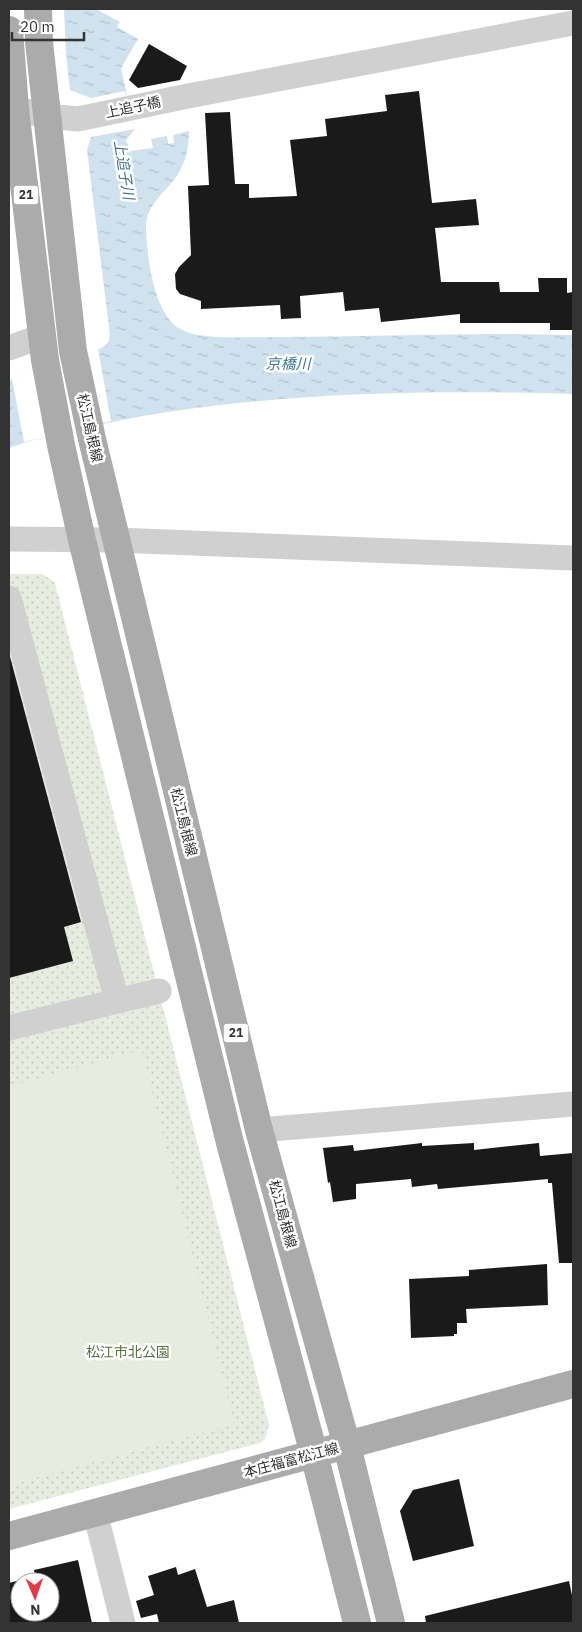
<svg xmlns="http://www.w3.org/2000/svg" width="582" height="1632" font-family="'IBM Plex Sans','Noto Sans JP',sans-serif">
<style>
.green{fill:url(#green-dots)}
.pitch{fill:#e6ecdf}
.water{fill:url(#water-ripples)}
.pier{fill:#fff}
.building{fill:#1a1a1a;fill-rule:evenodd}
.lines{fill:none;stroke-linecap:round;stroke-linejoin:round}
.minor{stroke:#d0d0d0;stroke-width:25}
.major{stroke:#ababab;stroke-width:28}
.labels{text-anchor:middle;stroke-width:5;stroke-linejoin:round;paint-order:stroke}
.shield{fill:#fff;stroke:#707070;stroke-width:1}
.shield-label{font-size:12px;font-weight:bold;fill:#333}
.street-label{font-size:14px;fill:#333;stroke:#fff}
.park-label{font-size:14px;fill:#56703f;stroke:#fff}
.water-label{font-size:15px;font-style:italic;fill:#3f7597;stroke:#fff}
</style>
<defs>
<pattern id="green-dots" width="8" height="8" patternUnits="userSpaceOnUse" patternTransform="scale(1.25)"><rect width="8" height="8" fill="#e6ecdf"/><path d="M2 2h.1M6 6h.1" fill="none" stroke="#c6cbc0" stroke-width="1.8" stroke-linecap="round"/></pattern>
<pattern id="water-ripples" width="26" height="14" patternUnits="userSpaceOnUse" patternTransform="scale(1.25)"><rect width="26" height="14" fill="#cfe2ee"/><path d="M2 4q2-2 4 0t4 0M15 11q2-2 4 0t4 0" fill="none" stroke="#b2c2cd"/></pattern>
</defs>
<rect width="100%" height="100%" fill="#fff"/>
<path class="green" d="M 9,574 L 43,574 L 55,583 L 269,1425 L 265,1439 L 260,1443 L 9,1509 Z"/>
<path class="pitch" d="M 142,1050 L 234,1424 L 9,1485 L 9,1086 Z"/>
<path class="water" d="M 9,9 L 96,9 L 120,22 L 117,27 L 138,39 L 121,68 L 126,91 L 135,129 L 125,141 L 128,144 L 130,151 L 153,148 L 151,139 L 167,136 L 168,144 L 174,143 L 173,135 L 189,131 C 189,147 186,161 178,174 C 166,193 146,203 146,228 C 147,257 153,309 177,327 C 183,331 191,334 198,335 C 224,339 255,337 281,337 C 355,337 428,334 501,334 C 525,334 549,335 573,335 L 573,394 C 438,390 302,392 168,412 C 134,417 101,424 67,432 C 47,436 28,441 9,448 L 9,380 L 102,348 L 109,341 L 110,335 L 87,150 L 91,137 L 91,98 L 70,90 L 66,55 L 9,27 Z"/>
<g class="pier">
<path d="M 9,9 L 64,9 L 66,55 L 9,27 Z"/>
<path d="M 125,91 L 135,129 L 91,137 L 91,98 Z"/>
<path d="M 98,349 L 111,421 L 24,442 L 12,379 Z"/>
</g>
<g class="building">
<path d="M 149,44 L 187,66 L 180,80 L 138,88 L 129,80 Z"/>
<path d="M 419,91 L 432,203 L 476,199 L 479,225 L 435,228 L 441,282 L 499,282 L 500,292 L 539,292 L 538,278 L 567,278 L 567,293 L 573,292 L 573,330 L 550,330 L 550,323 L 460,323 L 460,314 L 381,322 L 379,308 L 345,311 L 343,292 L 300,296 L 301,318 L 281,319 L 280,305 L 201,309 L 201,301 L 180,294 L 176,289 L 175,274 L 179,267 L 191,255 L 188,186 L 209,185 L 205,113 L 230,112 L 235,184 L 249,184 L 249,198 L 297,196 L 290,140 L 327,136 L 325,119 L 387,111 L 385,95 Z"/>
<path d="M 9,653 L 81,922 L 64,927 L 73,961 L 9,978 Z"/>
<path d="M 422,1143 L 422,1146 L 474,1143 L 474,1150 L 539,1143 L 540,1156 L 573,1153 L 573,1263 L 559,1263 L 552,1183 L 548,1183 L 548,1179 L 438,1189 L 437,1184 L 412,1187 L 411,1179 L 356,1184 L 356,1199 L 333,1202 L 330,1182 L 328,1183 L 323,1148 L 353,1145 L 354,1151 Z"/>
<path d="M 547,1264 L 548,1305 L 466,1309 L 467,1323 L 457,1323 L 457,1334 L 454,1334 L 454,1336 L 411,1338 L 409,1279 L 469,1276 L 469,1270 Z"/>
<path d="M 459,1479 L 474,1546 L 413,1561 L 400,1511 L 413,1490 Z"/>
<path d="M 78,1560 L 92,1623 L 9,1623 L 9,1583 L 35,1576 L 34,1570 ZM 20,1582 L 50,1582 L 50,1612 L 20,1612 Z"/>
<path d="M 176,1567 L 178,1575 L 195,1569 L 207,1607 L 234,1600 L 239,1623 L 159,1623 L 157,1614 L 141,1618 L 136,1601 L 154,1595 L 148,1576 Z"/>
<path d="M 569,1581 L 573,1600 L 573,1623 L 426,1623 L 425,1616 Z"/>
</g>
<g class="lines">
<g class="minor">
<path d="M 9,107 L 47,116 L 78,119 L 188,96 L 573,23"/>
<path d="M 9,348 L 42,336"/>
<path d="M 9,539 L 116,540 L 573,558"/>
<path d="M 9,598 L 117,1001"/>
<path d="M 9,1028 L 117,1001 L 159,991"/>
<path d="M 259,1130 L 573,1104"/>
<path d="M 95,1512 L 123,1623"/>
</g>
<g class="major">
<path d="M 38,9 L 39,42 L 73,351 L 92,439 L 259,1130 L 347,1446 L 391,1623"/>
<path d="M 9,30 L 15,109 L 45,360 L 61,445 L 82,540 L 230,1143 L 314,1454 L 357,1623"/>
<path d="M 9,1536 L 573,1384"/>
</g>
</g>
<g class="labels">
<g class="shield">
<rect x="13.5" y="185.5" width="25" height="19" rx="4"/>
<rect x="223.5" y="1023.5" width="25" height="19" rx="4"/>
</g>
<g class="shield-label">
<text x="26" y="199">21</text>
<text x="236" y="1037">21</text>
</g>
<g class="street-label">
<text transform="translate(133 107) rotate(-12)" y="5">上追子橋</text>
<text transform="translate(90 428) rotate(77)" y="5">松江島根線</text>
<text transform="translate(184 822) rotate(76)" y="5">松江島根線</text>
<text transform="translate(283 1214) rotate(75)" y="5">松江島根線</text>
<text transform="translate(291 1460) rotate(-15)" y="5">本庄福富松江線</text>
</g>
<g class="park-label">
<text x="128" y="1357">松江市北公園</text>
</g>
<g class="water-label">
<text transform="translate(124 170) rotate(81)" y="5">上追子川</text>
<text x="288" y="369">京橋川</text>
</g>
</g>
<rect width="582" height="1632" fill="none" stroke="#333333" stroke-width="20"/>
<g transform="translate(35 1597) rotate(178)"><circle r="24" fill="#ffffff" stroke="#adadad"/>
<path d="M0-4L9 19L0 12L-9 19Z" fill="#e63946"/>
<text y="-8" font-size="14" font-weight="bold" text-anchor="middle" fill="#333333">N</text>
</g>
<path d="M12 32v8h72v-8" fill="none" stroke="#333333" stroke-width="2.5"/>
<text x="20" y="32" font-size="15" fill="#333333" stroke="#ffffff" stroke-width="4" paint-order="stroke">20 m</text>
</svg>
